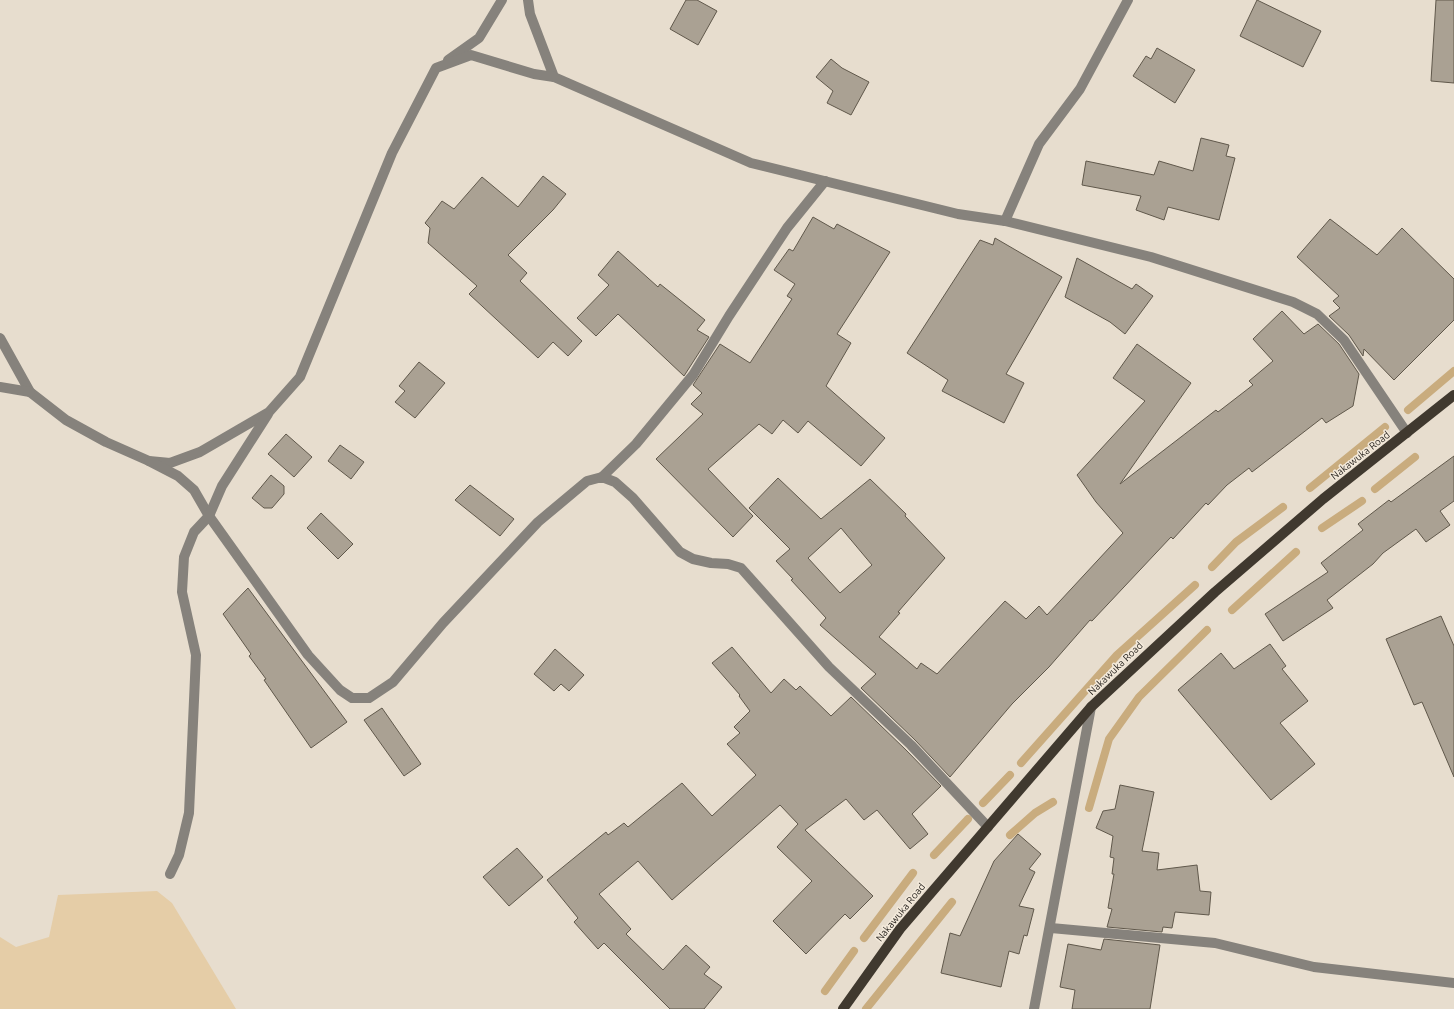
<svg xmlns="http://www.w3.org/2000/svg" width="1454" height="1009" font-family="Ubuntu,sans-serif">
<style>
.green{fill:#e5cda7}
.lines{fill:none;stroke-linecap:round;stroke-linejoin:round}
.stream{stroke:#c9ac7e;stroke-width:8}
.building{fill:#aaa193;stroke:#60584b;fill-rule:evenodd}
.minor{stroke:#86827c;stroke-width:10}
.major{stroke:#40392f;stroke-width:10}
.labels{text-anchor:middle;stroke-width:3;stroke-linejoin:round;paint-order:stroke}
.street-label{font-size:10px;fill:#2b2722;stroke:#f4eadb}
</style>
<rect width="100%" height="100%" fill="#e7ddce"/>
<path class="green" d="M 157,891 L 172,903 L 236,1009 L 0,1009 L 0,937 L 16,947 L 49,937 L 58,895 Z"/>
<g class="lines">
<g class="stream">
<path d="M 1408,410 L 1454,371"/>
<path d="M 1310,488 L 1385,427"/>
<path d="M 1375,489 L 1415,457"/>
<path d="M 1322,528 L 1362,501"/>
<path d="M 1212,567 L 1236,542 L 1283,507"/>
<path d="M 1232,610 L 1296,552"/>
<path d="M 1021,763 L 1117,655 L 1195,585"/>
<path d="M 983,803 L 1010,775"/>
<path d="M 1089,808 L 1109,739 L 1139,697 L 1207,630"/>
<path d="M 1010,835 L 1035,813 L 1053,802"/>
<path d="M 934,855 L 968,819"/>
<path d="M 864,938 L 913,873"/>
<path d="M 825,991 L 854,951"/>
<path d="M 866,1009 L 952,902"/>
</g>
</g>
<g class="building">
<path d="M 686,0 L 697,0 L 717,11 L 698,45 L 670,29 Z"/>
<path d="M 1257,0 L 1321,31 L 1303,67 L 1240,36 Z"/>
<path d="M 1436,0 L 1454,0 L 1454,83 L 1431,81 Z"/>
<path d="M 1157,48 L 1195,70 L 1175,103 L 1133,76 L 1146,56 L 1151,59 Z"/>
<path d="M 831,59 L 842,68 L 869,82 L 851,115 L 827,103 L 833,91 L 816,77 Z"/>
<path d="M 1201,138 L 1229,145 L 1226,156 L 1235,158 L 1219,220 L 1168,207 L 1164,220 L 1136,210 L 1141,196 L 1082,185 L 1086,161 L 1154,175 L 1159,161 L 1193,171 Z"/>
<path d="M 543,176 L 566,194 L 553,210 L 508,255 L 527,273 L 520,281 L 582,341 L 568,356 L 553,342 L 538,358 L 469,294 L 477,286 L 428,243 L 430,228 L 425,223 L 442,201 L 454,209 L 482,177 L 518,207 Z"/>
<path d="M 813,217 L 834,229 L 837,224 L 890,252 L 837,334 L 851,343 L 826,386 L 885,438 L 861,466 L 808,421 L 798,433 L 783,420 L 772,434 L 759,424 L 708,469 L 753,516 L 733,537 L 656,459 L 703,414 L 691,404 L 702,393 L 693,385 L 720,344 L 750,363 L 792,299 L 787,296 L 795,284 L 774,270 L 789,249 L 793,251 Z"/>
<path d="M 1330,219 L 1377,255 L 1402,228 L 1454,279 L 1454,320 L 1394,380 L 1364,349 L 1363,356 L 1349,335 L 1329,316 L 1340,308 L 1333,301 L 1339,296 L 1297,257 Z"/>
<path d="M 995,238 L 1062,277 L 1006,374 L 1024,383 L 1004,423 L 942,391 L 948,380 L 907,353 L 980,240 L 993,245 Z"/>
<path d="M 618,251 L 658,287 L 660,284 L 705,320 L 697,330 L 709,337 L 684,376 L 618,314 L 596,336 L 577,318 L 609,285 L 598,275 Z"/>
<path d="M 1077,258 L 1132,289 L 1136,284 L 1153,296 L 1125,334 L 1110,322 L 1065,297 Z"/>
<path d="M 1282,311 L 1304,334 L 1318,324 L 1339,344 L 1359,374 L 1353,406 L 1326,423 L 1322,418 L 1252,472 L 1249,468 L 1227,485 L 1208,505 L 1206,503 L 1173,539 L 1171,537 L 1092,621 L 1090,620 L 1049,667 L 1012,704 L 950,777 L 915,740 L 861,688 L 876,674 L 820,625 L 826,618 L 791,580 L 793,579 L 776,561 L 790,549 L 749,508 L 778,478 L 821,519 L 870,479 L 906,514 L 905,516 L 945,558 L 898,612 L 900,613 L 879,637 L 917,669 L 921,663 L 937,674 L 1005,601 L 1026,619 L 1039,606 L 1047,615 L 1123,533 L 1096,502 L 1077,475 L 1145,401 L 1113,378 L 1137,344 L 1191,383 L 1120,484 L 1216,410 L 1218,412 L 1253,385 L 1249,381 L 1273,361 L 1253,339 ZM 841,528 L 872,565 L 840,593 L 808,558 Z"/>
<path d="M 419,362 L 445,383 L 415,418 L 395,402 L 405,391 L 399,386 Z"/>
<path d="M 286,434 L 312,457 L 294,477 L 268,454 Z"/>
<path d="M 340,445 L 364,462 L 351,479 L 328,461 Z"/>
<path d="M 1454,456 L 1454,501 L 1440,511 L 1450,525 L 1426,542 L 1416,529 L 1383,553 L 1373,564 L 1327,600 L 1333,608 L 1283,641 L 1265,614 L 1328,572 L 1321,563 L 1363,530 L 1358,524 L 1389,500 L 1391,502 Z"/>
<path d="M 271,475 L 284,486 L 284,494 L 272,508 L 264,508 L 252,498 Z"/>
<path d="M 470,485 L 514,519 L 500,536 L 455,500 Z"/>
<path d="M 321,513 L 353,544 L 338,559 L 307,528 Z"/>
<path d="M 248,588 L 347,722 L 311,748 L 264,680 L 266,679 L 249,656 L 251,654 L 223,614 Z"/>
<path d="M 1441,616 L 1454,646 L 1454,777 L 1422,702 L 1414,705 L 1386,639 Z"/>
<path d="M 1270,644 L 1286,666 L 1282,669 L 1308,701 L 1280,723 L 1315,764 L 1271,800 L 1178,690 L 1221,653 L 1234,669 Z"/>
<path d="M 732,647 L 771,693 L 784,679 L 796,690 L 800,686 L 831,716 L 851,697 L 906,750 L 941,786 L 912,814 L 928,834 L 910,849 L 877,810 L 864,820 L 846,799 L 805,830 L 873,896 L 850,919 L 845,914 L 806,954 L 773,921 L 812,881 L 777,847 L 798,824 L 780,805 L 672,900 L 638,861 L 599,894 L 631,929 L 626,934 L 663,970 L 686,945 L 710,967 L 704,974 L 722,987 L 704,1009 L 670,1009 L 604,943 L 598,949 L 574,922 L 578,918 L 547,880 L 606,832 L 608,835 L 624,823 L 628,827 L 682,783 L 712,816 L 756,775 L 727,744 L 740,733 L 734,727 L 750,711 L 739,696 L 740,695 L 712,663 Z"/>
<path d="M 555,649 L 584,675 L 569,691 L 561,684 L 554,691 L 534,674 Z"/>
<path d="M 382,708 L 421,764 L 404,776 L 364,720 Z"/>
<path d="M 1120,785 L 1154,792 L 1142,851 L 1159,853 L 1157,870 L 1197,865 L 1200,891 L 1211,892 L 1209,915 L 1175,912 L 1172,928 L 1163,927 L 1162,932 L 1107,927 L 1112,909 L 1108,908 L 1114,874 L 1112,874 L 1114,858 L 1110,857 L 1113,836 L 1096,828 L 1103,811 L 1115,809 Z"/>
<path d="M 1018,834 L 1041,854 L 1029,869 L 1035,872 L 1019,906 L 1034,909 L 1027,936 L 1024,935 L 1019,954 L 1009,951 L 1001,987 L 941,973 L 950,933 L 960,936 L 994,861 Z"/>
<path d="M 517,848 L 543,877 L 509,906 L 483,877 Z"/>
<path d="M 1104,939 L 1160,945 L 1150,1009 L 1072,1009 L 1075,990 L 1060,987 L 1068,944 L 1101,950 Z"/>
</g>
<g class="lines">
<g class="minor">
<path d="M 528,0 L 530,14 L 554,77 L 751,163 L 958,214 L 1005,221 L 1151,257 L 1293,302 L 1317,314 L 1344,340 L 1407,433"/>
<path d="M 448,60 L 479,38 L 502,0"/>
<path d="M 1005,221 L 1039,144 L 1080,89 L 1128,0"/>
<path d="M 0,338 L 30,392 L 66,420 L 106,442 L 149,461 L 170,463 L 200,452 L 269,412 L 300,377 L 392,153 L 436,68 L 471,55 L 534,74 L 554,77"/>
<path d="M 0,387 L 30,392"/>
<path d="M 149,461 L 178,476 L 194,490 L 209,516 L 308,655 L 340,690 L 352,698 L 369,698 L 393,682 L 443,623 L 538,522 L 587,481 L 602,477 L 615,482 L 633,498 L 680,552 L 693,559 L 711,563 L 728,564 L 741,568 L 829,667 L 911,745 L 988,827"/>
<path d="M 602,477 L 636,444 L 693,375 L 729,316 L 787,228 L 825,181"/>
<path d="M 170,874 L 179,855 L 189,813 L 196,655 L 182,592 L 184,557 L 194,532 L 209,516 L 222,486 L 268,414"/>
<path d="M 1051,928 L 1215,943 L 1314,967 L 1454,983"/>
<path d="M 1034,1009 L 1091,707"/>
</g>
<path class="major" d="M 843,1009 L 900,929 L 1091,707 L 1215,592 L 1323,499 L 1454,395"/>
</g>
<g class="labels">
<g class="street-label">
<text transform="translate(1360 455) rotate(-38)" y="4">Nakawuka Road</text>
<text transform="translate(1115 668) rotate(-44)" y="4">Nakawuka Road</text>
<text transform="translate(900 912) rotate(-51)" y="4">Nakawuka Road</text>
</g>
</g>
</svg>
